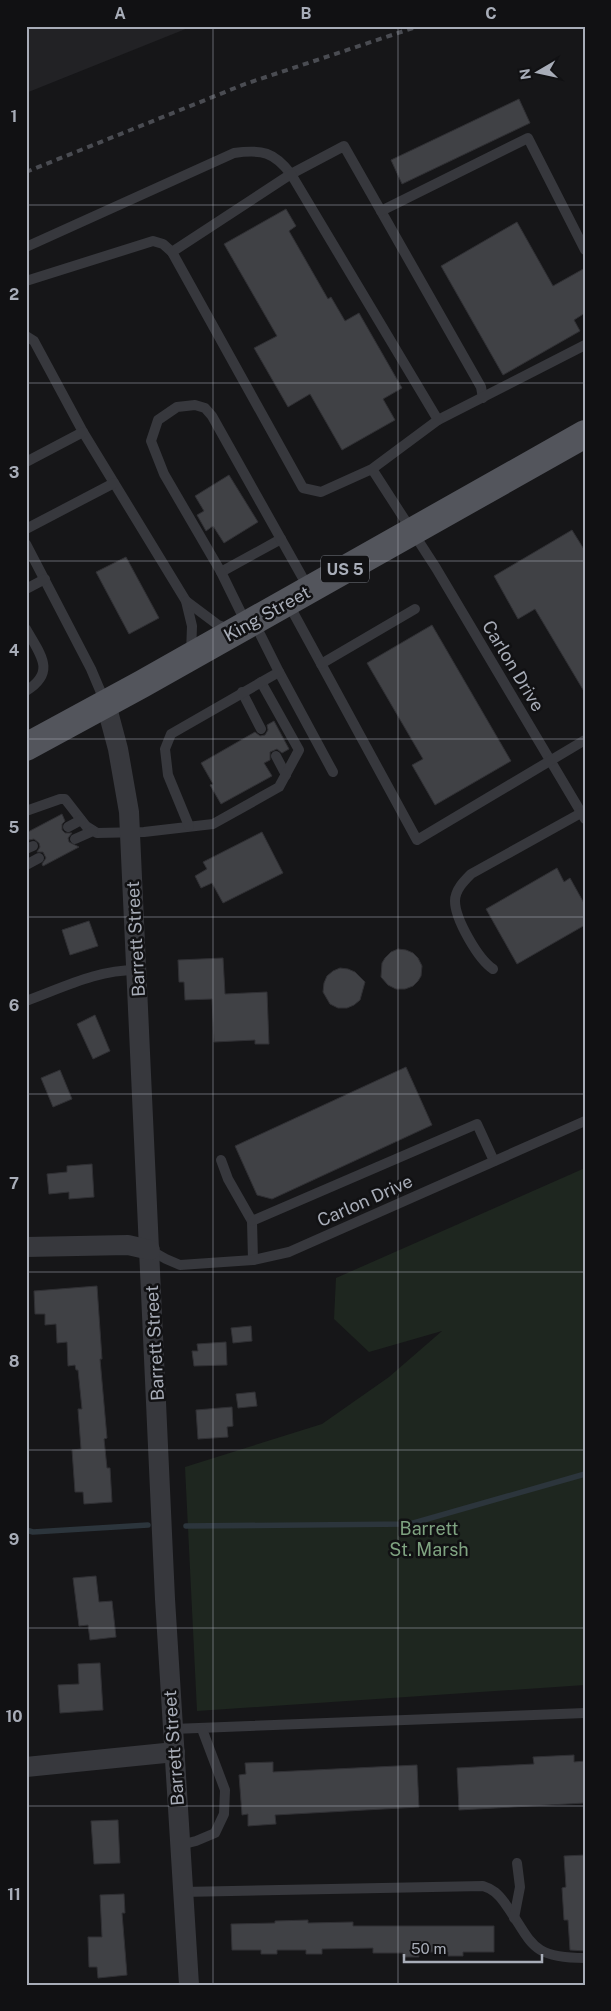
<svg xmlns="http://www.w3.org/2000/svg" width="611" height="2011" font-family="'Public Sans',sans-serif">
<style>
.built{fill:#222225}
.green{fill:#1e261f}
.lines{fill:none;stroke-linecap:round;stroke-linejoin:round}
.stream{stroke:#2c353c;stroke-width:5.5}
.building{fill:#404145;stroke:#303034}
.lane{stroke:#37383d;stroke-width:10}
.street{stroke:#37383d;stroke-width:20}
.primary{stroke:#53555c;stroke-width:28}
.rail{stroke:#4a4c52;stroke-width:4;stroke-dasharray:6 5;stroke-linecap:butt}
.grid{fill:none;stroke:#a8adb8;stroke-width:1;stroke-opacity:0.55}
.labels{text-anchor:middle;stroke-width:5;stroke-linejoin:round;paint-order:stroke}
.shield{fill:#111113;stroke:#7b7e86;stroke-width:1}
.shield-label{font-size:16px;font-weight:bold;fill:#a8adb8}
.street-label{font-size:18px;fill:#a8adb8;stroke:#111113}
.park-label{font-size:18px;fill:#7fa381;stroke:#111113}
.neatline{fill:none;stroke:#a8adb8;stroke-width:2}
.grid-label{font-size:16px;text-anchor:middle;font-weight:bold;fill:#a8adb8}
</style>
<rect width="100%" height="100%" fill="#161618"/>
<path class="built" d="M 26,26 L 193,26 L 26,93 Z"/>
<path class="green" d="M 585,1168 L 585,1685 L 197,1711 L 185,1467 L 322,1424 L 389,1377 L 442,1331 L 369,1352 L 334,1319 L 336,1278 Z"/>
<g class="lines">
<g class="stream">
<path d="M 186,1526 L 410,1524 L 585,1474"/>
<path d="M 26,1530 L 33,1532 L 148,1525"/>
</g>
</g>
<g class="building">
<path d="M 519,99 L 530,123 L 402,184 L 391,160 Z"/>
<path d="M 286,209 L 296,226 L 289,231 L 328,299 L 331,297 L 345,321 L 359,313 L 402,388 L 383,399 L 395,420 L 342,450 L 310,394 L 288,407 L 254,348 L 277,336 L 224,244 Z"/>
<path d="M 517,222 L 553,286 L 585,268 L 585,313 L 574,320 L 580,331 L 503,375 L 441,266 Z"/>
<path d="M 229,475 L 258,522 L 224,543 L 213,526 L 206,531 L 197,515 L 204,511 L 195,496 Z"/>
<path d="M 572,530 L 585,551 L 585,693 L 535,609 L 518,619 L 494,576 Z"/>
<path d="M 126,557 L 159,618 L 129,634 L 96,572 Z"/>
<path d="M 432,625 L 511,761 L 435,805 L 412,765 L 423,759 L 367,663 Z"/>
<path d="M 274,721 L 289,749 L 282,753 L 277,749 L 270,752 L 270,760 L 264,763 L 272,776 L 221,804 L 210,785 L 213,784 L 201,763 L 255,732 L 260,736 L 265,735 L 268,730 L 267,725 Z"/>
<path d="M 62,814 L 65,821 L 62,824 L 62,830 L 65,833 L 72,833 L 68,838 L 69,842 L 79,847 L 43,866 L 42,864 L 46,858 L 43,852 L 37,852 L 40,847 L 39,843 L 34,839 L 29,840 L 26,833 Z"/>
<path d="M 262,832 L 283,873 L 223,903 L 212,883 L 201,888 L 195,876 L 207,869 L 203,862 Z"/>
<path d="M 557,868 L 564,882 L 570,878 L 585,905 L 585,925 L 517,964 L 486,909 Z"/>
<path d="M 89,921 L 98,946 L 70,955 L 62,930 Z"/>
<path d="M 398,949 L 406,950 L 413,953 L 418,958 L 422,966 L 421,976 L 418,981 L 413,986 L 405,989 L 396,989 L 388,985 L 381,977 L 382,963 L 385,958 L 391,952 Z"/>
<path d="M 223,958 L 225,994 L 267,992 L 269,1044 L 255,1044 L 255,1040 L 214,1042 L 212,999 L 185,1000 L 184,982 L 179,982 L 178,960 Z"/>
<path d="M 340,968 L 348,969 L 355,972 L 365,982 L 360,1000 L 354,1005 L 347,1008 L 338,1008 L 330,1004 L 323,992 L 324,983 L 327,976 L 333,971 Z"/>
<path d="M 95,1015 L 110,1051 L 93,1059 L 77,1024 Z"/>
<path d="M 406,1067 L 432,1125 L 272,1199 L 257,1195 L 235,1146 Z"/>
<path d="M 60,1070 L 72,1099 L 53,1107 L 41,1078 Z"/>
<path d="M 92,1164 L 94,1197 L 69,1199 L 69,1192 L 49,1194 L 47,1174 L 67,1172 L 67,1166 Z"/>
<path d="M 97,1286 L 102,1359 L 100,1359 L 107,1438 L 104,1439 L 107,1468 L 110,1468 L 112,1502 L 84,1504 L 83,1492 L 75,1492 L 72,1450 L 81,1449 L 78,1409 L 82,1409 L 78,1370 L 76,1370 L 75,1365 L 68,1366 L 67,1342 L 57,1343 L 56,1324 L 45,1325 L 45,1314 L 35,1314 L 34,1291 Z"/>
<path d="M 251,1326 L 252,1341 L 233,1343 L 231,1328 Z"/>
<path d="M 226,1342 L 227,1365 L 194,1366 L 192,1351 L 198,1351 L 197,1344 Z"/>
<path d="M 255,1392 L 257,1406 L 238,1408 L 236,1394 Z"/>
<path d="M 232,1407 L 233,1426 L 227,1427 L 228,1437 L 198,1439 L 196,1410 Z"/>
<path d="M 96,1576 L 99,1602 L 112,1601 L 116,1637 L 90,1640 L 88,1625 L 79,1626 L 73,1578 Z"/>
<path d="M 100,1663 L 103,1710 L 60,1713 L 58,1685 L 79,1684 L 78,1664 Z"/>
<path d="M 574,1755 L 574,1762 L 585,1761 L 585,1803 L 459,1810 L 457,1768 L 534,1764 L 533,1757 Z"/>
<path d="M 273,1762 L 273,1772 L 417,1765 L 419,1807 L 275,1815 L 276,1824 L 248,1826 L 248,1814 L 242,1815 L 239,1775 L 246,1774 L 245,1763 Z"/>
<path d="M 118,1820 L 120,1863 L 94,1864 L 91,1821 Z"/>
<path d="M 585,1855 L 585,1951 L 570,1950 L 568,1920 L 564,1920 L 562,1888 L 566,1887 L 564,1856 Z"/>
<path d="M 124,1894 L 125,1913 L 122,1913 L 127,1975 L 98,1978 L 97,1967 L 89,1967 L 88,1937 L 102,1937 L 100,1895 Z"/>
<path d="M 308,1920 L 308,1923 L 353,1922 L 353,1926 L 494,1926 L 494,1952 L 463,1952 L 463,1956 L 448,1956 L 448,1952 L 418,1952 L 419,1957 L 403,1957 L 403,1953 L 373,1953 L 373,1948 L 322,1949 L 322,1954 L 306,1954 L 306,1950 L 277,1950 L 277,1954 L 261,1954 L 261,1950 L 232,1950 L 231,1924 L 275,1923 L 275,1921 Z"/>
</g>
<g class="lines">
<g class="lane">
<path d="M 381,211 L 481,387 L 483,398"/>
<path d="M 26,247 L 234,153 C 262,149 274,152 291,174 L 344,146 L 381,211 L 528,138 L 585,250"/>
<path d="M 26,281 L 153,241 L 163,244 L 172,252"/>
<path d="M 26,336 L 34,341 L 83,432 L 186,601 L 192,626 L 191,653"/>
<path d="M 438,420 L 585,345"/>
<path d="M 26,462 L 83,432"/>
<path d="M 372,469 L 438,420 L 291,174 L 172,252 L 303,488 L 321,492 L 372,469 L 436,568 L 585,819"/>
<path d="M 26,529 L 114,483"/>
<path d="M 26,544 L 91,669 L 105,702"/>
<path d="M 221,572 L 281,539"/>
<path d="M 26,589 L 45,579"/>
<path d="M 186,601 L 218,625 L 231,630"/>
<path d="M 288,603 L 417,840 L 585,740"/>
<path d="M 247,625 L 221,572 L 164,474 L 151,441 L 158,420 L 177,407 L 195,405 L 205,408 L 212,416 L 309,589"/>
<path d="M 26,629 C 40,654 57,672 26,691"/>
<path d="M 321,664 L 415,609"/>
<path d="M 279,672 L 333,772"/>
<path d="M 242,692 L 261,729"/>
<path d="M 276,756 L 286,775"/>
<path d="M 26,811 L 60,799 L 65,799 L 86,826 L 97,833 L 144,832 L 213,824 L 279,787 L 299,750 L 261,682"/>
<path d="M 189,826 L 168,775 L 165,749 L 171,734 L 279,672 L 254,622"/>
<path d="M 68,827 L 81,820"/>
<path d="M 75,839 L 93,831"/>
<path d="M 26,849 L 33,846"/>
<path d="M 26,865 L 39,858"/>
<path d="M 493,969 C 478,959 455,919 455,901 C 455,890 464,881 471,874 L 581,813"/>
<path d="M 26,1001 C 62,988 99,969 138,970"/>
<path d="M 221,1160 L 228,1179 L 252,1221 L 253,1260"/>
<path d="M 252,1221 L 477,1124 L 494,1161"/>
<path d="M 150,1250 L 166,1259 L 180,1265 L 253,1260 L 289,1252 L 585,1121"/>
<path d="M 173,1729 L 585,1713"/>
<path d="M 180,1845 L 196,1841 L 215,1833 L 224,1814 L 225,1790 L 202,1729"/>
<path d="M 182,1892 L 483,1886 C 493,1889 498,1894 504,1902 C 533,1942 528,1958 585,1958"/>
<path d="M 514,1918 L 520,1887 L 517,1863"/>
</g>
<g class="street">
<path d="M 106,704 L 118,749 L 129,812 L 165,1599 L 189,1985"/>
<path d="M 26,1247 L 128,1245 L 150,1250"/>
<path d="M 26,1767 L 175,1752"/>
</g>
<path class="primary" d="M 26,747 L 142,684 L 585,434"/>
<path class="rail" d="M 26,172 L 245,84 L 419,26"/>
</g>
<path class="grid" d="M 213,26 L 213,1985M 398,26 L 398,1985M 26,205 L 585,205M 26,383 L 585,383M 26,561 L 585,561M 26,739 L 585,739M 26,917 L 585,917M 26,1094 L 585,1094M 26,1272 L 585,1272M 26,1450 L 585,1450M 26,1628 L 585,1628M 26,1806 L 585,1806"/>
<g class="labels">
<rect class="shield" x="321" y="555.5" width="48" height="27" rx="4"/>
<g class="shield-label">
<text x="345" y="575">US 5</text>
</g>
<g class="street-label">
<text transform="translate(267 614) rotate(-29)" y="6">King Street</text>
<text transform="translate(513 666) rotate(59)" y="6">Carlon Drive</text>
<text transform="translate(136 939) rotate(-93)" y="6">Barrett Street</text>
<text transform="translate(365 1201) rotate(-24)" y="6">Carlon Drive</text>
<text transform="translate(155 1343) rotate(-93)" y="6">Barrett Street</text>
<text transform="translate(174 1748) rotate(-94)" y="6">Barrett Street</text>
</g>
<g class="park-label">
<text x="429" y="1535">Barrett<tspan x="429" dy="21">St. Marsh</tspan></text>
</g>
</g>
<rect width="611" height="2011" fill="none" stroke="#111113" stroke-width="55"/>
<g transform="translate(538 72) rotate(261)" stroke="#111113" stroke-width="4" paint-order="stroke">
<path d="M0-4L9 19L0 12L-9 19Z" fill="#a8adb8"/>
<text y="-8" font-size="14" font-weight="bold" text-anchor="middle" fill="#a8adb8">N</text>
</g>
<path d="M404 1954v8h138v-8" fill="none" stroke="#a8adb8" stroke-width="2.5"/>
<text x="411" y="1954" font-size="15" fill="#a8adb8" stroke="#111113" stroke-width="4" paint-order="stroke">50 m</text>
<rect x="28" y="28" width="556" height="1956" class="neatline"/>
<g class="grid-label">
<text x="120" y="19">A</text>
<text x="306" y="19">B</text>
<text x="491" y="19">C</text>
<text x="14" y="122">1</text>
<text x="14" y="300">2</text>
<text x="14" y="478">3</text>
<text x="14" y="656">4</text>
<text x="14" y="833">5</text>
<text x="14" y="1011">6</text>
<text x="14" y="1189">7</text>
<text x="14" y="1367">8</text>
<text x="14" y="1545">9</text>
<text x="14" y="1722">10</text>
<text x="14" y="1900">11</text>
</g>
</svg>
